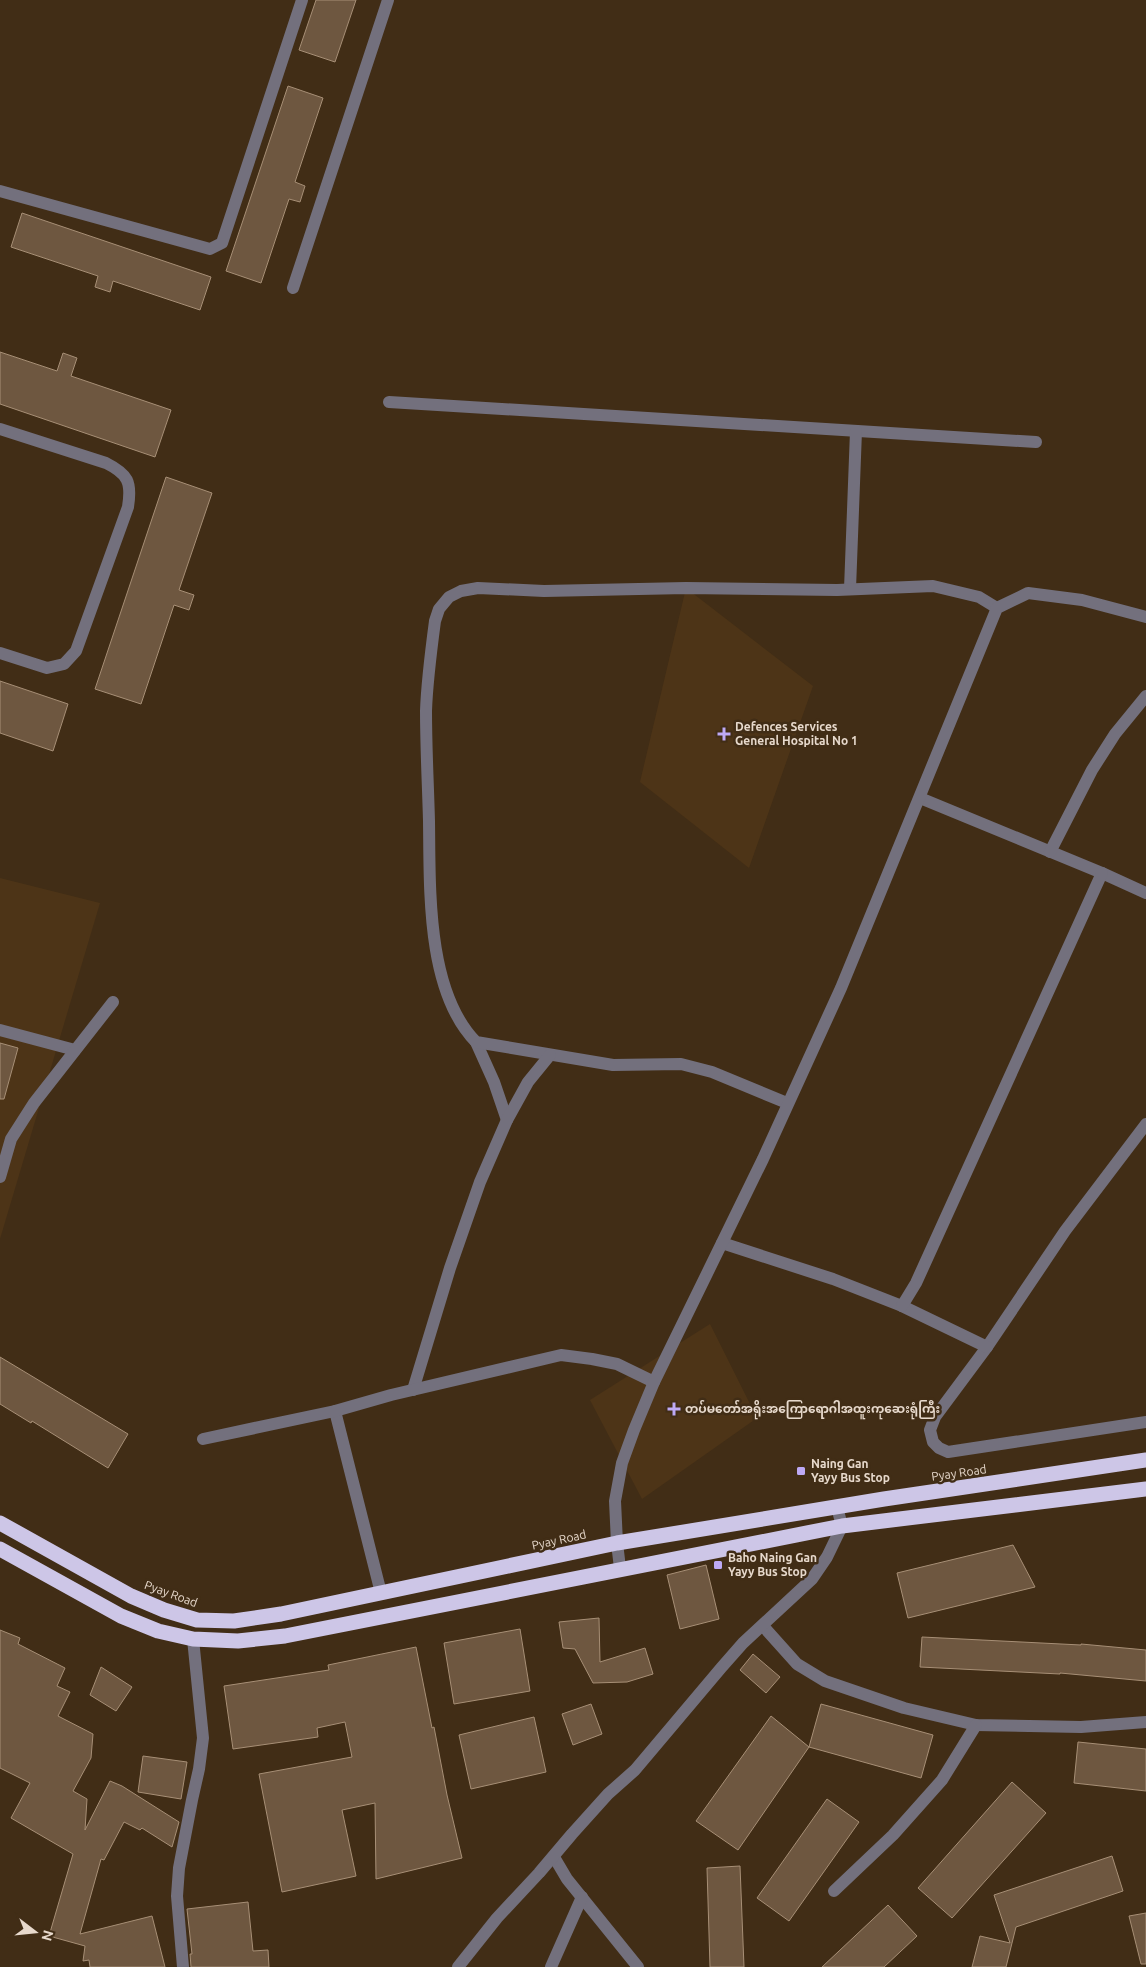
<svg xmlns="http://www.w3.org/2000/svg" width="1146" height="1967" font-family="Ubuntu,'Noto Sans Myanmar',sans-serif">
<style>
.built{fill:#4d3417}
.building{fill:#6e5740;stroke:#a78f76}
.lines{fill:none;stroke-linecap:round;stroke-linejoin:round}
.minor{stroke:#73707d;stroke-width:12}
.highway{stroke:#cdc6e7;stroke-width:15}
.poi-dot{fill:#bda9f5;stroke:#412d16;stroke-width:2}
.labels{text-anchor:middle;stroke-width:5;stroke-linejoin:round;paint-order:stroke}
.poi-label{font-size:12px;font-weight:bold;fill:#e7d9cc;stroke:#412d16;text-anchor:start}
.street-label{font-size:12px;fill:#e7d9cc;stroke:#412d16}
</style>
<rect width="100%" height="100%" fill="#412d16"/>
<g class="built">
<path d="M 686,588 L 813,686 L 749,868 L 640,782 Z"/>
<path d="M 0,878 L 100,903 L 0,1239 Z"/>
<path d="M 710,1324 L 757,1418 L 642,1499 L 590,1400 Z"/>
</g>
<g class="building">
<path d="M 316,0 L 356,0 L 335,62 L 299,50 Z"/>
<path d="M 288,86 L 323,98 L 295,182 L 305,186 L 300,202 L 289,199 L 261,283 L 226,271 Z"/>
<path d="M 22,213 L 211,277 L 200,310 L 113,281 L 110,292 L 95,287 L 98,276 L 11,247 Z"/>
<path d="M 0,352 L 57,371 L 63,353 L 77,358 L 71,376 L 171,410 L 155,457 L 0,404 Z"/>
<path d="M 166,477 L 212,493 L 179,590 L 194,595 L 189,610 L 174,605 L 141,704 L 95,689 Z"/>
<path d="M 0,681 L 68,704 L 53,751 L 0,733 Z"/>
<path d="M 0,1043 L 18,1048 L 4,1099 L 0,1099 Z"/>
<path d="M 0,1357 L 128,1434 L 108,1468 L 32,1421 L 31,1423 L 0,1404 Z"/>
<path d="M 1013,1545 L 1035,1587 L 908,1618 L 897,1573 Z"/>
<path d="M 706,1565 L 719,1619 L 680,1629 L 667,1575 Z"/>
<path d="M 599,1618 L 600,1662 L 645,1648 L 653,1674 L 627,1682 L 593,1683 L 575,1649 L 563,1648 L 559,1622 Z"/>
<path d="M 520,1629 L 530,1691 L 454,1704 L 444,1643 Z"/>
<path d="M 0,1630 L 20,1638 L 18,1644 L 65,1668 L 57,1686 L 70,1692 L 58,1716 L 93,1734 L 91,1758 L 73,1791 L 87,1799 L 85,1830 L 110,1781 L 122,1786 L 179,1822 L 172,1847 L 142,1828 L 140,1830 L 124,1822 L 104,1860 L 101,1859 L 80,1934 L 152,1916 L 165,1967 L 90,1967 L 89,1960 L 83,1961 L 85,1946 L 49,1936 L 73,1854 L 11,1818 L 30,1783 L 0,1768 Z"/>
<path d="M 922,1637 L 1081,1645 L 1081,1644 L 1146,1650 L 1146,1681 L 1060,1673 L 1060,1674 L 920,1667 Z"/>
<path d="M 416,1647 L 432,1728 L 434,1727 L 447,1795 L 462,1858 L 376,1879 L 375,1803 L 342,1810 L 356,1876 L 282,1892 L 259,1774 L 352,1757 L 345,1722 L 317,1728 L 318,1737 L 233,1749 L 224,1686 L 329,1670 L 328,1665 Z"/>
<path d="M 753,1654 L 780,1677 L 766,1693 L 740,1670 Z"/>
<path d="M 101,1667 L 132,1687 L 116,1711 L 90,1695 Z"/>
<path d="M 591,1704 L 602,1734 L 573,1745 L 562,1714 Z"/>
<path d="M 821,1704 L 933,1735 L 921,1778 L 809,1747 Z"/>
<path d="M 771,1716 L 809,1747 L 738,1850 L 696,1821 Z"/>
<path d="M 534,1717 L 546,1772 L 471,1789 L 459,1735 Z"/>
<path d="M 1078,1742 L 1146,1749 L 1146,1791 L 1074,1783 Z"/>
<path d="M 143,1756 L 187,1762 L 181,1799 L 138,1792 Z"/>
<path d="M 1012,1782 L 1046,1813 L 952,1918 L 918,1888 Z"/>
<path d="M 827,1799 L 859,1822 L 789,1921 L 757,1898 Z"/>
<path d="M 1112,1856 L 1123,1891 L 1016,1927 L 1006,1967 L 972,1967 L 980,1936 L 1010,1943 L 994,1895 Z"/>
<path d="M 740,1866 L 744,1967 L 710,1967 L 707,1868 Z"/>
<path d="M 248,1902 L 253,1951 L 268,1950 L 269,1967 L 191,1967 L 190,1954 L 192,1954 L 187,1909 Z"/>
<path d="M 888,1905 L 917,1936 L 884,1967 L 822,1967 Z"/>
<path d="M 1146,1913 L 1146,1964 L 1141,1964 L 1129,1916 Z"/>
</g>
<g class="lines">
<g class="minor">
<path d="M 0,191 L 210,249 L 222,243 L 302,0"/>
<path d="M 293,288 L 388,0"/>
<path d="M 389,402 L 1036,442"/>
<path d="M 0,429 L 106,463 C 128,474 132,482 128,507 L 76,651 L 64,664 L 47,668 L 0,653"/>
<path d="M 850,589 L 856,431"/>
<path d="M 920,798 L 1102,873 L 1146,893"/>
<path d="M 1050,852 L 1092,770 L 1115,734 L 1146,696"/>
<path d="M 0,1030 L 75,1050"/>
<path d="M 476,1042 L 494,1082 L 507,1120"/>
<path d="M 787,1103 L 712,1072 L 681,1064 L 613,1065 L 476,1042 C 426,991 430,888 429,821 C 428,784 426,748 426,711 C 427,681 431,651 435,621 L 439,609 L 449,597 L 461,591 L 478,588 L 544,591 L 686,588 L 837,590 L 933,586 L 979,597 L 997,608"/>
<path d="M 1146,1124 L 1065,1231 L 987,1347 L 935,1417 L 930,1430 L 933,1442 L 939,1448 L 948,1452 L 1146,1422"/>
<path d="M 0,1177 L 11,1139 L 34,1103 L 113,1002"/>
<path d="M 722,1243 L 833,1279 L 902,1306 L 987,1347"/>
<path d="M 902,1306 L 916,1283 L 1102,873"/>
<path d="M 413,1390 L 450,1268 L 480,1182 L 507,1120 L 528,1082 L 550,1055"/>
<path d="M 335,1411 L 381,1593"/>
<path d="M 203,1439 L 335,1411 L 391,1395 L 561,1355 L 592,1359 L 617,1364 L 654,1382"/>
<path d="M 620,1568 L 617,1543 L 615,1501 L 622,1463 L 634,1430 L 654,1382 L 763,1159 L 841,988 L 997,608 L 1028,593 L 1082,600 L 1146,617"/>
<path d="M 763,1626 L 797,1664 L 825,1681 L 904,1708 L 976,1725 L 1081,1727 L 1146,1722"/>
<path d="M 554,1857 L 567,1879 L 638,1967"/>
<path d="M 834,1891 L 893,1835 L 942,1780 L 976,1725"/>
<path d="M 183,1967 L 177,1896 L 179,1868 L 192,1800 L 199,1769 L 203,1738 L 193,1639"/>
<path d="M 458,1967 L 497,1918 L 539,1873 L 572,1834 L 608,1794 L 635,1770 L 721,1668 L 743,1643 L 812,1579 L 827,1557 L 842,1526 L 837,1507"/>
<path d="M 551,1967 L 582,1897"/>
</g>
<g class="highway">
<path d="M 0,1523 L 131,1596 L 164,1610 L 197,1620 L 234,1621 L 281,1614 L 617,1543 L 884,1499 L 1146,1460"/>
<path d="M 0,1549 L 121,1616 L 158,1631 L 193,1639 L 238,1641 L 285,1636 L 842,1526 L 1146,1489"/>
</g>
</g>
<g class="poi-dot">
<path d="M721.5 726.5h5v5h5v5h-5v5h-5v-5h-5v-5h5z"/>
<path d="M671.5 1401.5h5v5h5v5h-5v5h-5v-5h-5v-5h5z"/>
<rect x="796" y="1466" width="10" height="10" rx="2.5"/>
<rect x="713" y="1560" width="10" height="10" rx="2.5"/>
</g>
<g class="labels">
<g class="poi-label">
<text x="735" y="731">Defences Services<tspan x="735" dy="14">General Hospital No 1</tspan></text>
<text x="685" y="1413">တပ်မတော်အရိုးအကြောရောဂါအထူးကုဆေးရုံကြီး</text>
<text x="811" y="1468">Naing Gan<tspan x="811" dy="14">Yayy Bus Stop</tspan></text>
<text x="728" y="1562">Baho Naing Gan<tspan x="728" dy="14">Yayy Bus Stop</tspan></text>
</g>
<g class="street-label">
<text transform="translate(959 1473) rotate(-8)" y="4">Pyay Road</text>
<text transform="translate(559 1540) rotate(-12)" y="4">Pyay Road</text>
<text transform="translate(171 1594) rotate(20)" y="4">Pyay Road</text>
</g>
</g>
<g transform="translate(35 1932) rotate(106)" stroke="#412d16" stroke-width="4" paint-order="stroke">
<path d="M0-4L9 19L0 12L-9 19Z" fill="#e7d9cc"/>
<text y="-8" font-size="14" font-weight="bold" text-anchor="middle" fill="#e7d9cc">N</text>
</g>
</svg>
